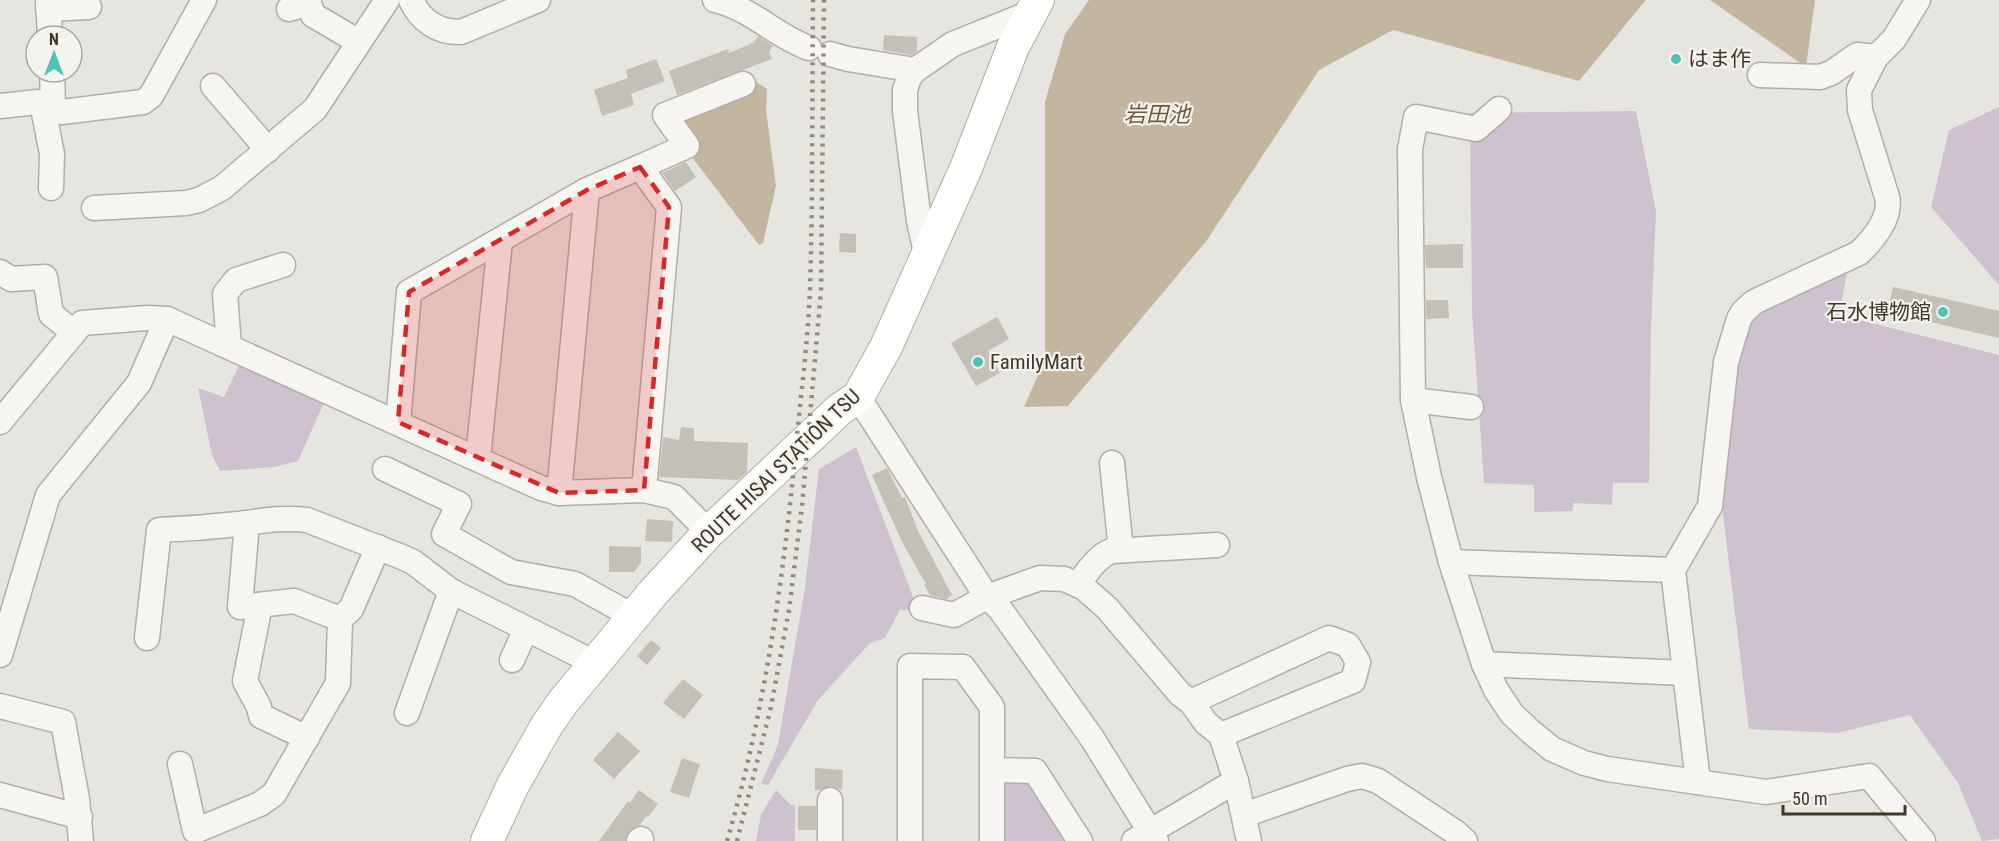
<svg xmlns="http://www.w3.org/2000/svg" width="1999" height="841" font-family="'Roboto Condensed','Noto Sans JP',sans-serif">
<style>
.green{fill:#cec1d0}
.water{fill:#c4b59e}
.building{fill:#c3c0b7}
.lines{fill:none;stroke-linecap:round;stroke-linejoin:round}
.minor-casing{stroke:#b1aea5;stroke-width:27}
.major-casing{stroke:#b2aca0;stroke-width:34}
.minor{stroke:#f6f5f2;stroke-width:24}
.major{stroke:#fff;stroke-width:32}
.rail{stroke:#8f897a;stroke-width:4.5;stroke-dasharray:3 6;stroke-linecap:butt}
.marked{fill:#d62828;fill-opacity:0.2;stroke:#d62828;stroke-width:4.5;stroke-dasharray:12 8;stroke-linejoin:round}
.poi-dot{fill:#50c0ba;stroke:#f5f3ef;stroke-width:2}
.labels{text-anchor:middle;stroke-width:4.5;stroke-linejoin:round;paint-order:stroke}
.poi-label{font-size:21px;fill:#3d382a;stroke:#f5f3ef;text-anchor:start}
.street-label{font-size:21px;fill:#3d382a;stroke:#f5f3ef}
.water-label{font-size:22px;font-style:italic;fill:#6c5a38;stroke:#f5f3ef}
</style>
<rect width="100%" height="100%" fill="#e7e5df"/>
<g class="green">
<path d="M 1999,107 L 1999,285 L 1931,207 L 1949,130 Z"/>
<path d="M 1636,111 L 1656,211 L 1651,330 L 1649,483 L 1613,483 L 1612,505 L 1574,503 L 1572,511 L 1534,512 L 1534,485 L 1484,483 L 1472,311 L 1470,113 Z"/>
<path d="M 1848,267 L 1839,315 L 1999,355 L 1999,839 L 1982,841 L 1958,783 L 1910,715 L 1837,733 L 1749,729 L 1720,489 L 1734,367 L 1752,314 Z"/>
<path d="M 242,359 L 326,398 L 298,461 L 275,467 L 220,471 L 212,455 L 198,388 L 224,397 Z"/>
<path d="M 856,447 L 918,610 L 900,610 L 885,638 L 870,643 L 818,700 L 768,785 L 761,784 L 778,745 L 805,587 L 819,469 Z"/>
<path d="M 1007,778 L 1034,784 L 1071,841 L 999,841 L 999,786 Z"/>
<path d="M 776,790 L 791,805 L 795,805 L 795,841 L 756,841 L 761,815 Z"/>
</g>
<g class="water">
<path d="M 1089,0 L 1646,0 L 1579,81 L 1393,30 L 1319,70 L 1207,240 L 1068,406 L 1024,407 L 1045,359 L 1045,102 L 1065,34 Z"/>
<path d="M 1710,0 L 1815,0 L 1806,67 Z"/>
<path d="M 750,78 L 767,89 L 766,110 L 776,186 L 763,243 L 759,245 L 688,152 L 676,116 Z"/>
</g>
<g class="building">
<path d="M 884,35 L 917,37 L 917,51 L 912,55 L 883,50 Z"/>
<path d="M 758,36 L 773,46 L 769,52 L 772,59 L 677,95 L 669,71 L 728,49 L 729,53 L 753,43 Z"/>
<path d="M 656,59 L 665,81 L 631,94 L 634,105 L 602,116 L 594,90 L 628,78 L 626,70 Z"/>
<path d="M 686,162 L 696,177 L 675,191 L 662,173 Z"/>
<path d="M 840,233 L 856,234 L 856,253 L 839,252 Z"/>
<path d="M 1463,244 L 1463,268 L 1426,268 L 1425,245 Z"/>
<path d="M 1893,287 L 1999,311 L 1999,338 L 1887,312 Z"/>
<path d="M 1426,300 L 1448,300 L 1449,318 L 1426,319 Z"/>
<path d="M 997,317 L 1009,339 L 988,351 L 1000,373 L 976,386 L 951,343 Z"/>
<path d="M 681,427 L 694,428 L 694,441 L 748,443 L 747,472 L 738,480 L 659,477 L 663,437 L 679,440 Z"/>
<path d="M 887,468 L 902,498 L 905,497 L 918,531 L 952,595 L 946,599 L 930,595 L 924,584 L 926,584 L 903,544 L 872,475 Z"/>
<path d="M 647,519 L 673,521 L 672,542 L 645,541 Z"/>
<path d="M 609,546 L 641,547 L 641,563 L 634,572 L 609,572 Z"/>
<path d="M 651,640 L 661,648 L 647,665 L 637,656 Z"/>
<path d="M 683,679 L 703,695 L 684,719 L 663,703 Z"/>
<path d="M 618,732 L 640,751 L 614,779 L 593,760 Z"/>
<path d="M 682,758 L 700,764 L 689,798 L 670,792 Z"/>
<path d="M 815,768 L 843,770 L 842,790 L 831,786 L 821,790 L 815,790 Z"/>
<path d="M 639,790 L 658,804 L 648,817 L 646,816 L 640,825 L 629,831 L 625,841 L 599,841 L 628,801 L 630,803 Z"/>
<rect x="798" y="806" width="18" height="24"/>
</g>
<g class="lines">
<g class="minor-casing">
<g id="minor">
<path d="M 48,0 L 50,36"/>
<path d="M 308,0 L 313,15 L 359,42"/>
<path d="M 411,0 C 420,20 438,33 461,32 L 538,0"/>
<path d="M 715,0 C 751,8 775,36 809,48"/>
<path d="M 48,9 L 89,7"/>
<path d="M 289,9 L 309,3"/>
<path d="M 830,54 L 848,59 L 915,70 L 953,44 L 1030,13"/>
<path d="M 915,70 L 909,78 L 905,90 L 905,111 L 919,221 L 927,257"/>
<path d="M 52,72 L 53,105 L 62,112 L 143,102 L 151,96 L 204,0"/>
<path d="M 1760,75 L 1820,77 L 1831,73 L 1857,55 L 1876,57"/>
<path d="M 213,86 L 268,150"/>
<path d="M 42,103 L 52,154 L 51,188"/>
<path d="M 0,106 L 37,102 L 53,105"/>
<path d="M 1499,109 L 1476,129 L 1416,117 L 1410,149 L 1413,400 L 1429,477 L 1451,562 L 1484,664 L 1496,690 L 1512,714 L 1530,731 L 1552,749 L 1584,763 L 1607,769 L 1766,792 L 1869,776 L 1923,841"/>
<path d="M 640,167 L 687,146 L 665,115 L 743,84"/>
<path d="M 94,208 L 186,203 L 199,200 L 222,188 L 315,109 L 387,0"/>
<path d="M 0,272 L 11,279 L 45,277 L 51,314 L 73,332"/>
<path d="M 167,319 L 541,488 L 559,493 L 644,490 L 674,497 L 709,532"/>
<path d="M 229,347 L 225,294 L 236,280 L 283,265"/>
<path d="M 858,397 L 987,597 L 1000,609 L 1092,738 L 1156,841"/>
<path d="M 1413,400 L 1471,407"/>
<path d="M 0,422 L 82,323 L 147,318 L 167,319 L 139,383 L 48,495 L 0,655"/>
<path d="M 398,422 L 409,292 L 587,190 L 640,167 L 669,207 L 644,490"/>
<path d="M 478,458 L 500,241"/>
<path d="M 1112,463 L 1121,550"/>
<path d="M 385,469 L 459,504 L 444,534 L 511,572 L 575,584 L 634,617"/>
<path d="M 559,493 L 587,190"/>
<path d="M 247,523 L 240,607 L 294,601 L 340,619"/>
<path d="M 1451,562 L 1673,570"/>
<path d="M 1077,585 C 1087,573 1096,557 1111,551 L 1217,545"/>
<path d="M 260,605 L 245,681 L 259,707 L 261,716 L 307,738"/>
<path d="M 922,608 L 954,615 L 987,597 L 1040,578 L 1064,579 L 1083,587 L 1107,608 L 1180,694 L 1191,702 L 1206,723 L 1221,735 L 1236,781 L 1249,841"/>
<path d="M 147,638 L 159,530 C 186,529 212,527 238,524 C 262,521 283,517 307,520 L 402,557 L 413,562 L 451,591 L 595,663"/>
<path d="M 512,660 L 526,629"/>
<path d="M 1484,664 L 1684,673"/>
<path d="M 1191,702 L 1329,638 L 1348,645 L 1358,662 L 1353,681 L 1221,735"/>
<path d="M 0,706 L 63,722 L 77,799 L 81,841"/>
<path d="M 407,713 L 451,591"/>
<path d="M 180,764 L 195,831 L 260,804 L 274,794 L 338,683 L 340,619 L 351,609 L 378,547"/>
<path d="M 992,770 L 1035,771 L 1080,841"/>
<path d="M 1698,782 L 1673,570 L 1710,506 L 1726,362 L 1739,319 L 1743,312 L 1754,302 L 1859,253 C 1873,240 1892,217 1887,197 L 1860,110 L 1859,90 L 1876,57 L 1894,39 L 1918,0"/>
<path d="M 0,795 L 80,817"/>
<path d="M 1244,815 L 1347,779 L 1362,776 L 1378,781 L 1455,832 L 1465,841"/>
<path d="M 639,841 L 641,839"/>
<path d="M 830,841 L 830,800"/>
<path d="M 910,841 L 910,666 L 963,667 L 992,707 L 992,841"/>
<path d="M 1134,841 L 1236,781"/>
</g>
</g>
<g class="major-casing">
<path id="major" d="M 487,841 L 513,785 L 547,725 L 563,702 L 653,593 L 709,532 L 840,409 L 858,397 L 886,347 L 966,168 L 1013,47 L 1038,0"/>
</g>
<use href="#minor" class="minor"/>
<use href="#major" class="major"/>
<g class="rail">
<path d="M 727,841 C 765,712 785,568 797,435 C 802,387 808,338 810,290 C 813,194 812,97 813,0"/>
<path d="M 737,841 L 771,707 L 789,610 L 802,506 L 821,291 L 824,0"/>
</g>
</g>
<path class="marked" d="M 640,167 L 669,207 L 644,490 L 559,493 L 398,422 L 409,292 L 587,190 Z"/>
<g class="poi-dot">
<circle cx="1676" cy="59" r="6"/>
<circle cx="1943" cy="312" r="6"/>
<circle cx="978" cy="362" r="6"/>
</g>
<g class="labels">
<g class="poi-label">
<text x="1688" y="66">はま作</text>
<text x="1931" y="319" text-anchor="end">石水博物館</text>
<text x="990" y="369">FamilyMart</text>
</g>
<g class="street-label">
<text transform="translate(776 471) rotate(-44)" y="7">ROUTE HISAI STATION TSU</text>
</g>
<g class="water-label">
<text x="1157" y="122">岩田池</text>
</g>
</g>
<g transform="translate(54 54)"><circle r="28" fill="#f5f3ef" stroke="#aba8a0" stroke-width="1.5"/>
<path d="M0-4.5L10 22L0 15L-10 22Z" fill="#50c0ba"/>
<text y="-9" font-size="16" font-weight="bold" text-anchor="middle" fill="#3d382a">N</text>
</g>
<path d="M1783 805v9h122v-9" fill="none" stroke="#3d382a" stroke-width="3"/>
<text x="1792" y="805" font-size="18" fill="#3d382a" stroke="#f5f3ef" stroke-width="4.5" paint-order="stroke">50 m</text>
</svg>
